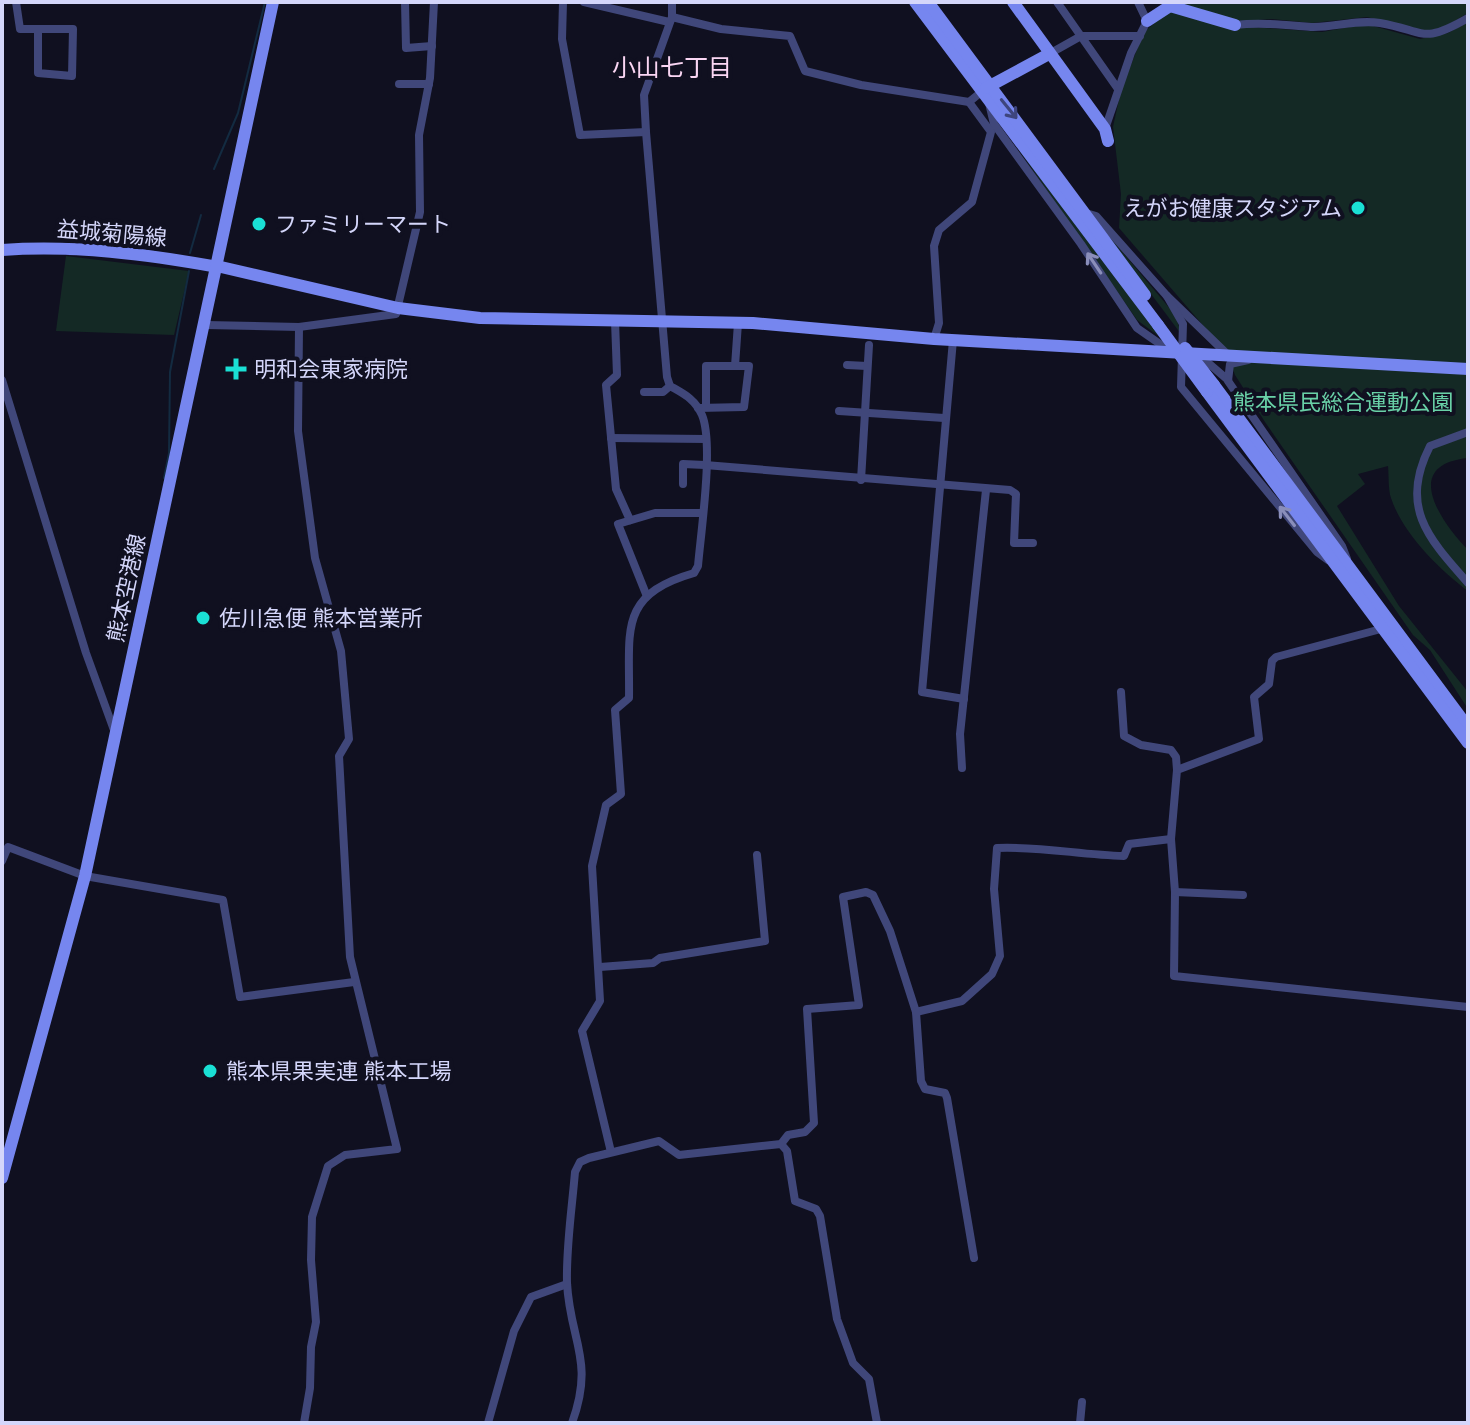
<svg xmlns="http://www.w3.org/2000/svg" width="1470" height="1425" font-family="Rubik,'Noto Sans JP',sans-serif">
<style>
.green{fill:#142925}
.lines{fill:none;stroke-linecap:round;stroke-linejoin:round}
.stream{stroke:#132b41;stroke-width:2}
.street{stroke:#40477a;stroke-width:8}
.secondary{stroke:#7686ef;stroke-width:12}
.secondary-bridge{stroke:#7686ef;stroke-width:12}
.oneway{stroke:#3e457d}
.oneway2{stroke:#8a8eba}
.poi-dot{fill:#1ae0d5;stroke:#101020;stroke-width:3}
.labels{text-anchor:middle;stroke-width:8;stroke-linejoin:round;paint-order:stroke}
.poi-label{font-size:22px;fill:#d4d6fa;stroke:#101020;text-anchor:start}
.street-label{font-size:22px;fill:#d4d6fa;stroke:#101020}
.park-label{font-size:22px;fill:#69d1a7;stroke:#101020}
.neighbourhood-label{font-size:24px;fill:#fad6f3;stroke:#101020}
</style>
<rect width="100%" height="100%" fill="#101020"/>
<g class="green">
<path d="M 1177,2 L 1468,2 L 1468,13 L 1446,26 L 1425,32 L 1367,17 L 1312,23 L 1272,19 L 1230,22 Z"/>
<path d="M 1169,11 L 1251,27 L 1322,32 L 1366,24 L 1420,39 L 1448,33 L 1468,22 L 1468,458 C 1399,465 1443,524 1468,550 L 1468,591 C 1439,569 1403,534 1391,498 C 1388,489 1389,476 1388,466 L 1358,474 L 1365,484 L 1337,506 L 1399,606 L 1468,692 L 1468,709 L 1430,650 L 1413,635 L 1265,422 L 1235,375 L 1227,353 L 1119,228 L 1121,194 L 1113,127 L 1121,90 L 1144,32 Z"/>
<path d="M 998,120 L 1164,340 L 1137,320 Z"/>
<path d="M 1098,223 L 1176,316 L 1181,334 Z"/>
<path d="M 66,256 L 189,271 L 174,335 L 56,331 Z"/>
</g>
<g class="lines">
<g class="stream">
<path d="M 214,169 L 238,113 L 265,2"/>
<path d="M 190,253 L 201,215"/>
<path d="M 164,478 L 169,453 L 170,372 L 189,271"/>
</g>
<g class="street">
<path d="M 16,2 L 20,29 L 73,29 L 72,76 L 38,73 L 38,29"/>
<path d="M 405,2 L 406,48 L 432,46"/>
<path d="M 563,2 L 562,39 L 580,135 L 646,132"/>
<path d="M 584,2 L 669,22"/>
<path d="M 1057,2 L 1118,89"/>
<path d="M 672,17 L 721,29 L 790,36 L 805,71 L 861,85 L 969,102"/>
<path d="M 1235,25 C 1261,22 1285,25 1311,27 C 1333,28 1357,19 1380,23 C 1426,31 1421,45 1468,18"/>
<path d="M 1049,54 L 1081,36 L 1140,36"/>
<path d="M 399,84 L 429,84"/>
<path d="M 989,103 L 994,124 L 1081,244 L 1137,328 L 1170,351"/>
<path d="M 1105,129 L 1131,53 L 1147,21 L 1138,2"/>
<path d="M 1086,213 L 1096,216 L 1167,296 L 1227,354"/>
<path d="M 1167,296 L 1183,324 L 1181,387 L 1317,552 L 1328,560"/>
<path d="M 615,321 L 617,375 L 606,385 L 616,489 L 630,520"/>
<path d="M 206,325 L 299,327 L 396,314 L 420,212 L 419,135 L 430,78 L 434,2"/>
<path d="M 299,327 L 298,431 L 315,558 L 341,651 L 349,739 L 339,756 L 350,957 L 397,1149 L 345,1155 L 328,1166 L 312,1217 L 311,1260 L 316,1322 L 311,1347 L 310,1388 L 304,1423"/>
<path d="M 934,339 L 939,323 L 934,246 L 939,230 L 972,202 L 991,132 L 969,102 L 980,93"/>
<path d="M 953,340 L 922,692 L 964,699"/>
<path d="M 1199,355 L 1228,380"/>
<path d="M 1248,360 L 1230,364 L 1228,381 L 1342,546 L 1347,559"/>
<path d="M 847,365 L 867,366"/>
<path d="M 735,366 L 738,323"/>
<path d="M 2,380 L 86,653 L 115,733"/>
<path d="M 644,392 L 663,392 L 670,386"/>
<path d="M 698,408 L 744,407 L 749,366 L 706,366 L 706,408"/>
<path d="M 839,411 L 944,418"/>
<path d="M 1468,432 L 1430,446 C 1399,507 1428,538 1468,583"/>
<path d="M 611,438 L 706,439"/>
<path d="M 861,480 L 869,345"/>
<path d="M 683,484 L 683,464 L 705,465 L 1010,490 L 1016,494 L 1014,543 L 1033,543"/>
<path d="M 646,594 L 618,524 L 655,513 L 702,513"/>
<path d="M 1381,629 L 1276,657 L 1272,661 L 1269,684 L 1254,697 L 1259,739 L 1177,770 L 1171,839 L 1175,892 L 1174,976 L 1468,1007"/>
<path d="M 1121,692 L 1124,736 L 1141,745 L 1171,750 L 1176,757 L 1177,770"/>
<path d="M 962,768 L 960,734 L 986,490"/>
<path d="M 2,861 L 8,847 L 85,876 L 223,900 L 240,997 L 354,982"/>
<path d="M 1175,892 L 1243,895"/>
<path d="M 600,967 L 653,963 L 660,958 L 765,941 L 757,855"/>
<path d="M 916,1012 L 962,1001 L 992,974 L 1000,956 L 994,889 L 997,848 C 1040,846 1081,855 1124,856 L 1129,844 L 1171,839"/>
<path d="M 781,1144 L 787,1151 L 795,1201 L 816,1209 L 820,1216 L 837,1319 L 853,1363 L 869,1379 L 877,1423"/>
<path d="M 611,1152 L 582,1031 L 600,1001 L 592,866 L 606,805 L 621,794 L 615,710 L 629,698 C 630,630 618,595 694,573 L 698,566 C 701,531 714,444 702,415 C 695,399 684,394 670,386 L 667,377 L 646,132 L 644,95 L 672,17 L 672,2"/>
<path d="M 488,1423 L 514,1331 L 531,1297 L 567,1284"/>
<path d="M 572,1423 C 595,1360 570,1341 567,1283 C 566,1247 572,1208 575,1172 L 580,1162 L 589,1158 L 659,1141 L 679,1155 L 781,1144 L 788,1135 L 805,1132 L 814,1123 L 807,1009 L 859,1005 L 843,897 L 866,892 L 873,895 L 890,931 L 916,1012 L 921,1081 L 925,1089 L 945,1093 L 947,1098 L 974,1258"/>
<path d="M 1080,1423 L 1082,1402"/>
</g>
<g class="secondary">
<path d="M 915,2 L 1158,325"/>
<path d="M 928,2 L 1145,295"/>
<path d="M 1013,2 L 1105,129 L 1108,141"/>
<path d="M 1147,21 L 1170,6 L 1235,25"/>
<path d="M 986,88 L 1049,54"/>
<path d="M 2,250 C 76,245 145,254 218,267"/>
<path d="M 221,267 L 398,308 L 480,318 L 753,323 L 934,339 L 1468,369"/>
<path d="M 1214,385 L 1468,727"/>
<path d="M 1207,392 L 1468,743"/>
<path d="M 2,1178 L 85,876 L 273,2"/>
</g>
<g class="secondary-bridge">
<path d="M 1158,325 L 1207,392"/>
<path d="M 1185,348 L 1214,385"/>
</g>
</g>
<defs><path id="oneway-shaft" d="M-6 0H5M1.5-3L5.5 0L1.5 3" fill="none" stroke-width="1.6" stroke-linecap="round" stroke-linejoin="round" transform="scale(2)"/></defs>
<use class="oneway" href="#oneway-shaft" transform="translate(1009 109) rotate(51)"/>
<g class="oneway2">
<use href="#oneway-shaft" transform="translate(1094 263) rotate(-124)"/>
<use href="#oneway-shaft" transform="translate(1287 516) rotate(-128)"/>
</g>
<g class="poi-dot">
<circle cx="1358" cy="208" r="8"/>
<circle cx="259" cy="224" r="8"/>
<path d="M232 357h8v8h8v8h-8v8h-8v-8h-8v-8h8z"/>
<circle cx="203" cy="618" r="8"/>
<circle cx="210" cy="1071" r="8"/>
</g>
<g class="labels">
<g class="poi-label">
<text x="1342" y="216" text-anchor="end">えがお健康スタジアム</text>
<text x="275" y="232">ファミリーマート</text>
<text x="254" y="377">明和会東家病院</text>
<text x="219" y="626">佐川急便 熊本営業所</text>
<text x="226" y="1079">熊本県果実連 熊本工場</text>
</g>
<g class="street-label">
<text transform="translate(112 233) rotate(5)" y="8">益城菊陽線</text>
<text transform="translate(126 588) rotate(-78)" y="8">熊本空港線</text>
</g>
<g class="park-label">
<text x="1343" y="410">熊本県民総合運動公園</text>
</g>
<g class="neighbourhood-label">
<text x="672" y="76">小山七丁目</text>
</g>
</g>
<rect width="1470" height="1425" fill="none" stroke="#d4d6fa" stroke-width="8"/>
</svg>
